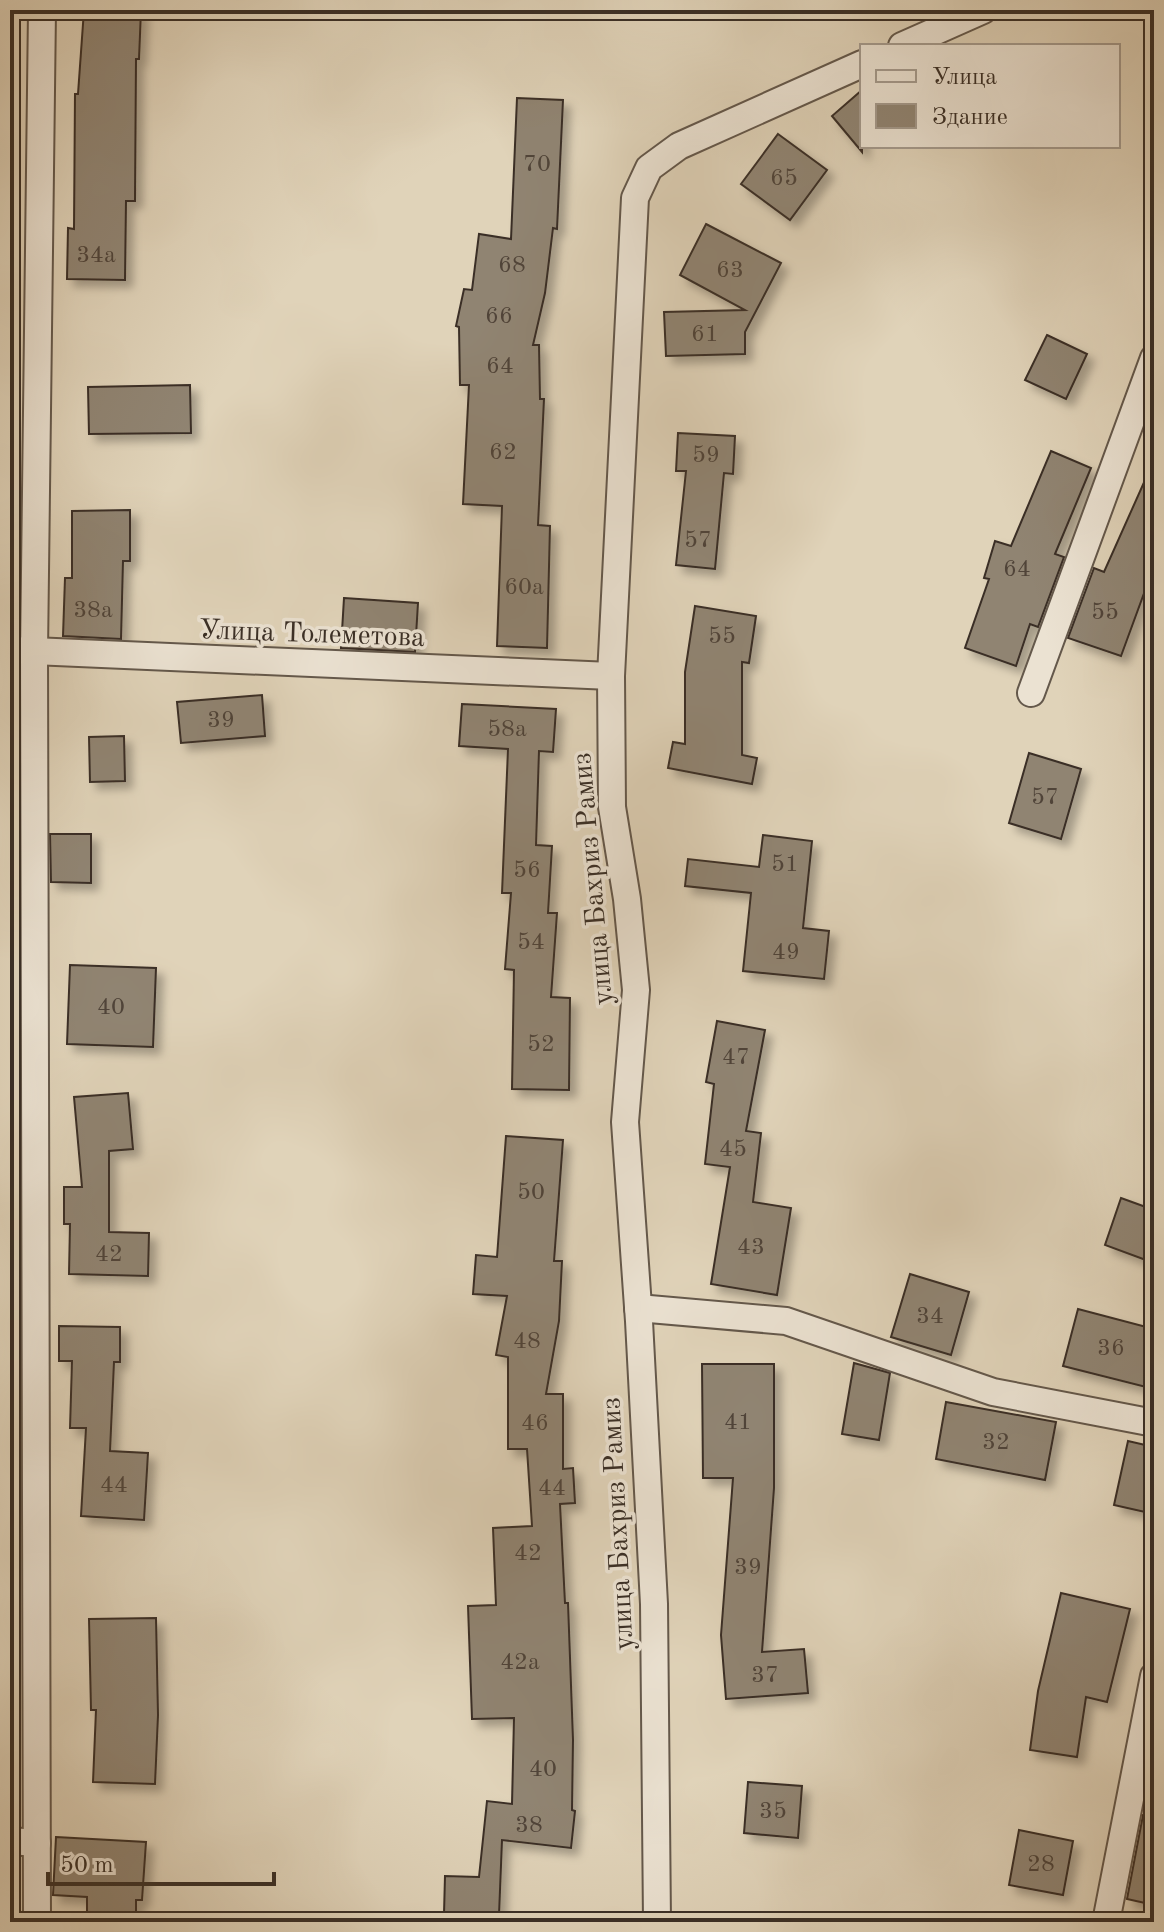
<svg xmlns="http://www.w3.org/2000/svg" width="1164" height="1932" font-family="'Old Standard TT',serif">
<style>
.building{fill:#908472;stroke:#3a2f26;stroke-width:2;filter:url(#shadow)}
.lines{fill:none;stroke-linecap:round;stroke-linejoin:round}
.street-casing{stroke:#64584b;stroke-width:30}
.street{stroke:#ebe2d2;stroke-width:26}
.labels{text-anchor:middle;stroke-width:7;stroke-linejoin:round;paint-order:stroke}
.number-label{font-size:24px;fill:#504439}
.street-label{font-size:28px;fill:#3a2f26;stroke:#ebe2d2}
</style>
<defs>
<filter id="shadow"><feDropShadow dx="7" dy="7" stdDeviation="4" flood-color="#0004"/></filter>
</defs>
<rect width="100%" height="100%" fill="#e0d3b9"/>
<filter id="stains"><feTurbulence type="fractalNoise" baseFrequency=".0025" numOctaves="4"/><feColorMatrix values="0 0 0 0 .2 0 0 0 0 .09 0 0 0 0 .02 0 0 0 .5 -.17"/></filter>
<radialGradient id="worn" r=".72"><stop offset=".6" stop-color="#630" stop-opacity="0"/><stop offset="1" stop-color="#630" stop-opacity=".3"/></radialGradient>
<g class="building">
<path d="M 84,10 L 141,10 L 139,59 L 136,59 L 135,201 L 126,201 L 125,280 L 67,279 L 68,228 L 74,229 L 75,94 L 78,94 Z"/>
<path d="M 862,90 L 862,152 L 832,116 Z"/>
<path d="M 517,98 L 563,100 L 557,229 L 553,228 L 545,293 L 533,345 L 539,345 L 540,399 L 544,399 L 538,525 L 550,526 L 547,648 L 497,646 L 502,506 L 463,504 L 469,385 L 460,385 L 459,327 L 456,326 L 464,289 L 472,290 L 479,234 L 511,239 Z"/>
<path d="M 778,134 L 827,170 L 790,220 L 741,184 Z"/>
<path d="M 706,224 L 781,263 L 745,332 L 745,354 L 666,356 L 664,312 L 745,310 L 680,275 Z"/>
<path d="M 1047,335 L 1087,354 L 1066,399 L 1025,380 Z"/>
<path d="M 190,385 L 191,433 L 89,434 L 88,387 Z"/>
<path d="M 678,433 L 735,436 L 733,474 L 724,473 L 715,569 L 676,565 L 686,471 L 676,471 Z"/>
<path d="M 1051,451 L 1091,468 L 1055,554 L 1064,557 L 1038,627 L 1030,624 L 1016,666 L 965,648 L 989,579 L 984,578 L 995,541 L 1011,546 Z"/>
<path d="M 1154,460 L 1154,566 L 1121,656 L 1068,638 L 1094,568 L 1104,572 Z"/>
<path d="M 130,510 L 130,561 L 123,561 L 121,639 L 63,636 L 65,578 L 72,578 L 72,511 Z"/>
<path d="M 344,598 L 418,603 L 415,652 L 341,648 Z"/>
<path d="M 695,606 L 756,616 L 749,663 L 742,662 L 742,755 L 757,758 L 752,784 L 668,768 L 673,742 L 685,744 L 685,672 Z"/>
<path d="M 262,695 L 265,736 L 181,743 L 177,702 Z"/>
<path d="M 462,704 L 556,709 L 553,752 L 539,751 L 536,845 L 552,846 L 548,913 L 557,913 L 551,997 L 570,998 L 569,1090 L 512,1089 L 514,970 L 505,969 L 511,893 L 502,893 L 508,749 L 459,746 Z"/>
<path d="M 124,736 L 125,781 L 90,782 L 89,737 Z"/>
<path d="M 1029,753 L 1081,769 L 1061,839 L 1009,823 Z"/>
<path d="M 50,834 L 91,834 L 91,883 L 51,882 Z"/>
<path d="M 763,835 L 812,841 L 803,928 L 829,931 L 824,979 L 743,971 L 751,893 L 685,886 L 688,859 L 759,867 Z"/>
<path d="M 70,965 L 156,968 L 153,1047 L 67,1044 Z"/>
<path d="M 717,1021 L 765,1030 L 746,1131 L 761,1133 L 753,1202 L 791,1208 L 777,1295 L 711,1284 L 730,1167 L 705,1164 L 714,1084 L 706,1082 Z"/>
<path d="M 128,1093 L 133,1149 L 109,1151 L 109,1232 L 149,1233 L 148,1276 L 69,1274 L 70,1224 L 64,1224 L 64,1187 L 82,1187 L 74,1097 Z"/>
<path d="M 506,1136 L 563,1140 L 554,1261 L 562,1261 L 559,1321 L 546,1394 L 563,1394 L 563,1469 L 573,1468 L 575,1503 L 560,1504 L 565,1603 L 568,1603 L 573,1740 L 572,1810 L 575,1811 L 571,1848 L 502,1840 L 499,1915 L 444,1914 L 445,1876 L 479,1877 L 487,1801 L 512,1804 L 514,1718 L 472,1719 L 468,1606 L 496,1605 L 493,1528 L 532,1526 L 527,1449 L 508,1449 L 508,1357 L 496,1355 L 507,1296 L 473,1294 L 476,1255 L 497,1257 Z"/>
<path d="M 1121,1198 L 1154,1210 L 1154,1263 L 1105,1245 Z"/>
<path d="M 910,1274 L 969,1292 L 951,1355 L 891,1337 Z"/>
<path d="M 1078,1309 L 1154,1329 L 1154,1389 L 1063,1366 Z"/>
<path d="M 59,1326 L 120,1327 L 120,1362 L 114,1362 L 110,1451 L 148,1453 L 144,1520 L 81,1516 L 86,1428 L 70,1428 L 72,1361 L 59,1361 Z"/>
<path d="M 854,1363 L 890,1373 L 879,1440 L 842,1434 Z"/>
<path d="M 702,1364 L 774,1364 L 774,1488 L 762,1652 L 804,1649 L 808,1693 L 726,1699 L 721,1635 L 733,1478 L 703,1478 Z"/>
<path d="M 946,1402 L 1056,1422 L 1045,1480 L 936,1459 Z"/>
<path d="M 1128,1441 L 1154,1447 L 1154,1514 L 1114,1505 Z"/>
<path d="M 1061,1593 L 1130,1609 L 1107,1702 L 1086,1697 L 1077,1757 L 1030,1750 L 1038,1691 Z"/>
<path d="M 156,1618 L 158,1715 L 155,1784 L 93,1782 L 96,1710 L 91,1710 L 89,1619 Z"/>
<path d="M 748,1782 L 802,1786 L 798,1838 L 744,1833 Z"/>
<path d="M 1143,1815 L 1154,1816 L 1154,1905 L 1127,1899 Z"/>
<path d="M 1019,1830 L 1073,1841 L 1063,1895 L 1009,1885 Z"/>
<path d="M 56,1837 L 146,1842 L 142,1900 L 136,1900 L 136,1922 L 87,1922 L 87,1897 L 53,1895 Z"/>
</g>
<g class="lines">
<g class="street-casing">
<g id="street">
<path d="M 902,46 L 983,10"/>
<path d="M 10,650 L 611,676"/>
<path d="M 1031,693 L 1154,358"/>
<path d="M 638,1308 L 786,1321 L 993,1392 L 1154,1423"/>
<path d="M 10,1841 L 37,1843"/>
<path d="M 37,1922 L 34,652 L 42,10"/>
<path d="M 657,1922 L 654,1604 L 639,1321 L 625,1122 L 636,990 L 627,899 L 612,807 L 611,676 L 635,198 L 649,168 L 679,146 L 862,64"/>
<path d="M 1106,1922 L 1154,1676"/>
</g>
</g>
<use href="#street" class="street"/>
</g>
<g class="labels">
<g class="number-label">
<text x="537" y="171">70</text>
<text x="784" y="185">65</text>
<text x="96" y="262">34а</text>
<text x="512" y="272">68</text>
<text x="730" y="277">63</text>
<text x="499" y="323">66</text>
<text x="705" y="341">61</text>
<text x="500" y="373">64</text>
<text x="503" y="459">62</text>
<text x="706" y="462">59</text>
<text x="698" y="547">57</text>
<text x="1017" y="576">64</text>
<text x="524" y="594">60а</text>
<text x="93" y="617">38а</text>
<text x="1105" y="619">55</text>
<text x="722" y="643">55</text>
<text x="221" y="727">39</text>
<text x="507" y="736">58а</text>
<text x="1045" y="804">57</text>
<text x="785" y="871">51</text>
<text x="527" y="877">56</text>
<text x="531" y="949">54</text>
<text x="786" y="959">49</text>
<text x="111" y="1014">40</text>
<text x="541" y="1051">52</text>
<text x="736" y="1064">47</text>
<text x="733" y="1156">45</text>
<text x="531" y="1199">50</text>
<text x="751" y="1254">43</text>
<text x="109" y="1261">42</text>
<text x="930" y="1323">34</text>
<text x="527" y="1348">48</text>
<text x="1111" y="1355">36</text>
<text x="738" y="1429">41</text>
<text x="535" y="1430">46</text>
<text x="996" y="1449">32</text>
<text x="114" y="1492">44</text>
<text x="552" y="1495">44</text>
<text x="528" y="1560">42</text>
<text x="748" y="1574">39</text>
<text x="520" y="1669">42а</text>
<text x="765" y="1682">37</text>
<text x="543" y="1776">40</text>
<text x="773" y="1818">35</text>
<text x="529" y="1832">38</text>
<text x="1041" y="1871">28</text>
</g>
<g class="street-label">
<text transform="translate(312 632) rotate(2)" y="10">Улица Толеметова</text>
<text transform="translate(591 879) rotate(-95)" y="10">улица Бахриз Рамиз</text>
<text transform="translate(616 1524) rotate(-93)" y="10">улица Бахриз Рамиз</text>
</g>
</g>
<rect width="1164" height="1932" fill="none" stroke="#e0d3b9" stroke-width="40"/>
<rect x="12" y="12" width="1140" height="1908" fill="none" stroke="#3a2f26" stroke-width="4"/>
<rect x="20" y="20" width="1124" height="1892" fill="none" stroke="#3a2f26" stroke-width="2"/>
<rect x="860" y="44" width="260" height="104" fill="#ebe2d2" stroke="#a49a8d" stroke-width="2"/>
<rect x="876" y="70" width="40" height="12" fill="#ebe2d2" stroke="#a49a8d" stroke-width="2"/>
<text x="932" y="84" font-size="24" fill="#3a2f26">Улица</text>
<rect x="876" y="104" width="40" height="24" fill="#908472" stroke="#a49a8d" stroke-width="2"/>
<text x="932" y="124" font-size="24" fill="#3a2f26">Здание</text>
<path d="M48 1872v12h226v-12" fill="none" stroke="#3a2f26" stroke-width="4"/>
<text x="60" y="1872" font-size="24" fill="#3a2f26" stroke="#ebe2d2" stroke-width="6" paint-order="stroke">50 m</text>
<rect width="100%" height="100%" filter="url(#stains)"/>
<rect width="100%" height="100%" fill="url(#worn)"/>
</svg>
